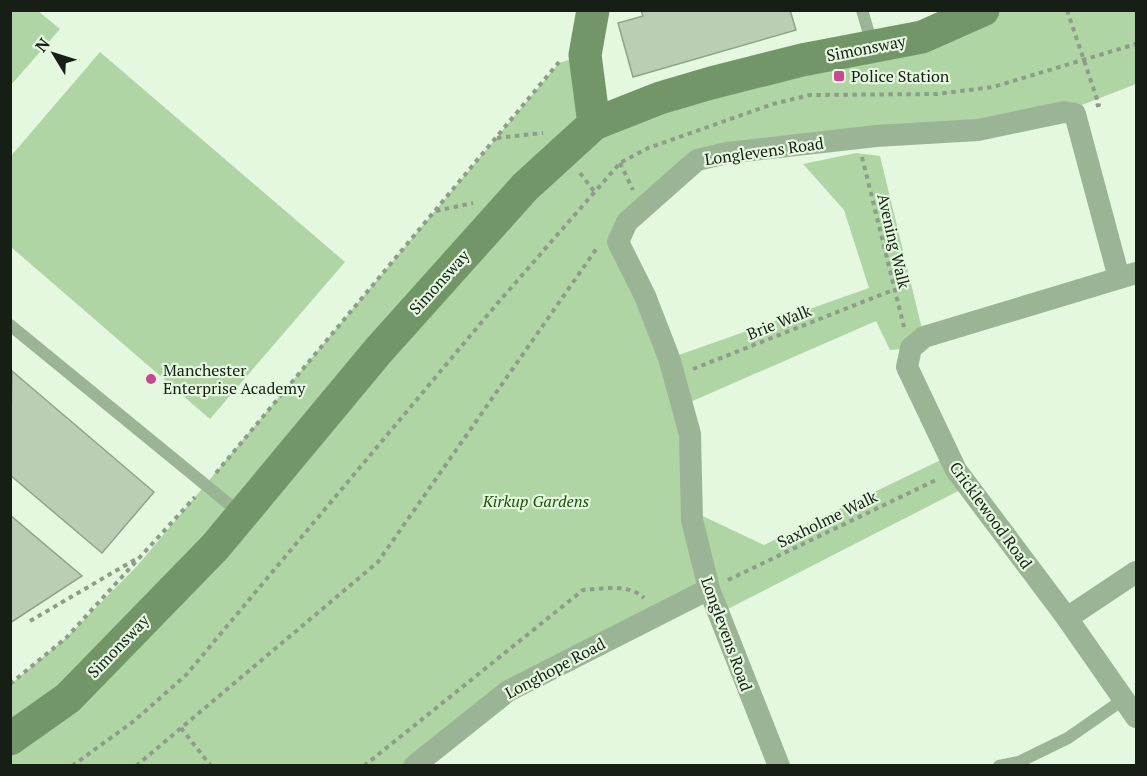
<svg xmlns="http://www.w3.org/2000/svg" width="1147" height="776" font-family="'PT Serif',serif">
<style>
.green{fill:#afd5a4}
.building{fill:#bacdb5;stroke:#90a28b;stroke-width:1.5}
.lines{fill:none;stroke-linecap:round;stroke-linejoin:round}
.path{stroke:#8e9c8a;stroke-width:4;stroke-dasharray:4.5 4.5;stroke-linecap:butt}
.lane{stroke:#9cb496;stroke-width:12}
.street{stroke:#9cb496;stroke-width:22}
.secondary{stroke:#739669;stroke-width:33}
.poi-dot{fill:#c94891;stroke:#e4f8df;stroke-width:2}
.labels{text-anchor:middle;stroke-width:4.5;stroke-linejoin:round;paint-order:stroke}
.street-label{font-size:16px;fill:#171e15;stroke:#e4f8df}
.poi-label{font-size:16px;fill:#171e15;stroke:#e4f8df;text-anchor:start}
.park-label{font-size:16px;font-style:italic;fill:#1f510a;stroke:#e4f8df}
</style>
<rect width="100%" height="100%" fill="#e4f8df"/>
<g class="green">
<path d="M 11,11 L 38,11 L 60,29 L 11,85 Z"/>
<path d="M 983,11 L 1136,11 L 1136,84 L 1064,112 L 697,160 L 618,242 L 670,358 L 869,288 L 844,210 L 803,164 L 856,153 L 880,156 L 924,337 L 911,348 L 890,350 L 876,321 L 681,406 L 692,511 L 764,545 L 949,456 L 968,486 L 718,614 L 709,590 L 508,690 L 414,765 L 11,766 L 11,684 L 66,638 L 138,565 L 559,63 L 585,55 L 594,124 Z"/>
<path d="M 100,52 L 345,262 L 210,419 L 11,247 L 11,156 Z"/>
</g>
<g class="building">
<path d="M 641,10 L 790,10 L 796,30 L 633,77 L 618,23 L 643,16 Z"/>
<path d="M 12,371 L 154,492 L 102,553 L 10,475 Z"/>
<path d="M 10,515 L 82,576 L 10,623 Z"/>
</g>
<g class="lines">
<g class="path">
<path d="M 1067,10 L 1099,105 L 1094,106"/>
<path d="M 497,138 L 543,133"/>
<path d="M 862,157 L 904,327"/>
<path d="M 620,163 L 633,190"/>
<path d="M 580,173 L 594,191"/>
<path d="M 436,211 L 473,203"/>
<path d="M 693,369 L 893,290"/>
<path d="M 216,473 L 559,62"/>
<path d="M 728,580 L 938,479"/>
<path d="M 30,621 L 136,559"/>
<path d="M 10,684 L 66,638 L 195,497"/>
<path d="M 181,728 L 211,766"/>
<path d="M 72,766 L 134,721 L 186,675 L 496,305 L 620,163 L 648,148 L 773,104 L 810,95 L 937,94 L 993,87 L 1136,44"/>
<path d="M 136,766 L 378,562 L 597,248"/>
<path d="M 364,766 L 583,590 C 603,589 628,583 644,598"/>
</g>
<g class="lane">
<path d="M 862,10 L 872,44"/>
<path d="M 10,325 L 241,514"/>
<path d="M 999,766 L 1019,762 L 1068,738 L 1124,699"/>
</g>
<g class="street">
<path d="M 1136,273 L 924,337 L 911,348 L 907,367 L 956,470 L 1067,618 L 1136,717"/>
<path d="M 1067,618 L 1136,572"/>
<path d="M 414,766 L 508,691 L 709,589"/>
<path d="M 779,766 L 709,589 L 692,520 L 690,434 L 669,358 L 645,296 L 618,242 L 627,222 L 697,160 L 727,153 L 876,136 L 978,130 L 1064,112 L 1075,114 L 1119,278"/>
</g>
<g class="secondary">
<path d="M 593,10 L 585,55 L 594,124"/>
<path d="M 10,739 L 68,698 L 215,547 L 378,351 L 525,187 L 594,124 L 660,98 L 711,83 L 802,60 L 922,37 L 983,10"/>
</g>
</g>
<g class="poi-dot">
<rect x="833" y="70" width="12" height="12" rx="3"/>
<circle cx="151" cy="379" r="6"/>
</g>
<g class="labels">
<g class="street-label">
<text transform="translate(866 48) rotate(-11)" y="6">Simonsway</text>
<text transform="translate(764 151) rotate(-8)" y="6">Longlevens Road</text>
<text transform="translate(894 241) rotate(77)" y="6">Avening Walk</text>
<text transform="translate(439 282) rotate(-48)" y="6">Simonsway</text>
<text transform="translate(779 322) rotate(-22)" y="6">Brie Walk</text>
<text transform="translate(991 515) rotate(54)" y="6">Cricklewood Road</text>
<text transform="translate(827 519) rotate(-26)" y="6">Saxholme Walk</text>
<text transform="translate(727 634) rotate(70)" y="6">Longlevens Road</text>
<text transform="translate(118 646) rotate(-46)" y="6">Simonsway</text>
<text transform="translate(555 668) rotate(-28)" y="6">Longhope Road</text>
</g>
<g class="poi-label">
<text x="851" y="82">Police Station</text>
<text x="163" y="376">Manchester<tspan x="163" dy="18">Enterprise Academy</tspan></text>
</g>
<g class="park-label">
<text x="536" y="507">Kirkup Gardens</text>
</g>
</g>
<rect width="1147" height="776" fill="none" stroke="#171e15" stroke-width="24"/>
<g transform="translate(54 54) rotate(308)" stroke="#e4f8df" stroke-width="4.5" paint-order="stroke">
<path d="M0-4.5L10 22L0 15L-10 22Z" fill="#171e15"/>
<text y="-9" font-size="16" font-weight="bold" text-anchor="middle" fill="#171e15">N</text>
</g>
</svg>
